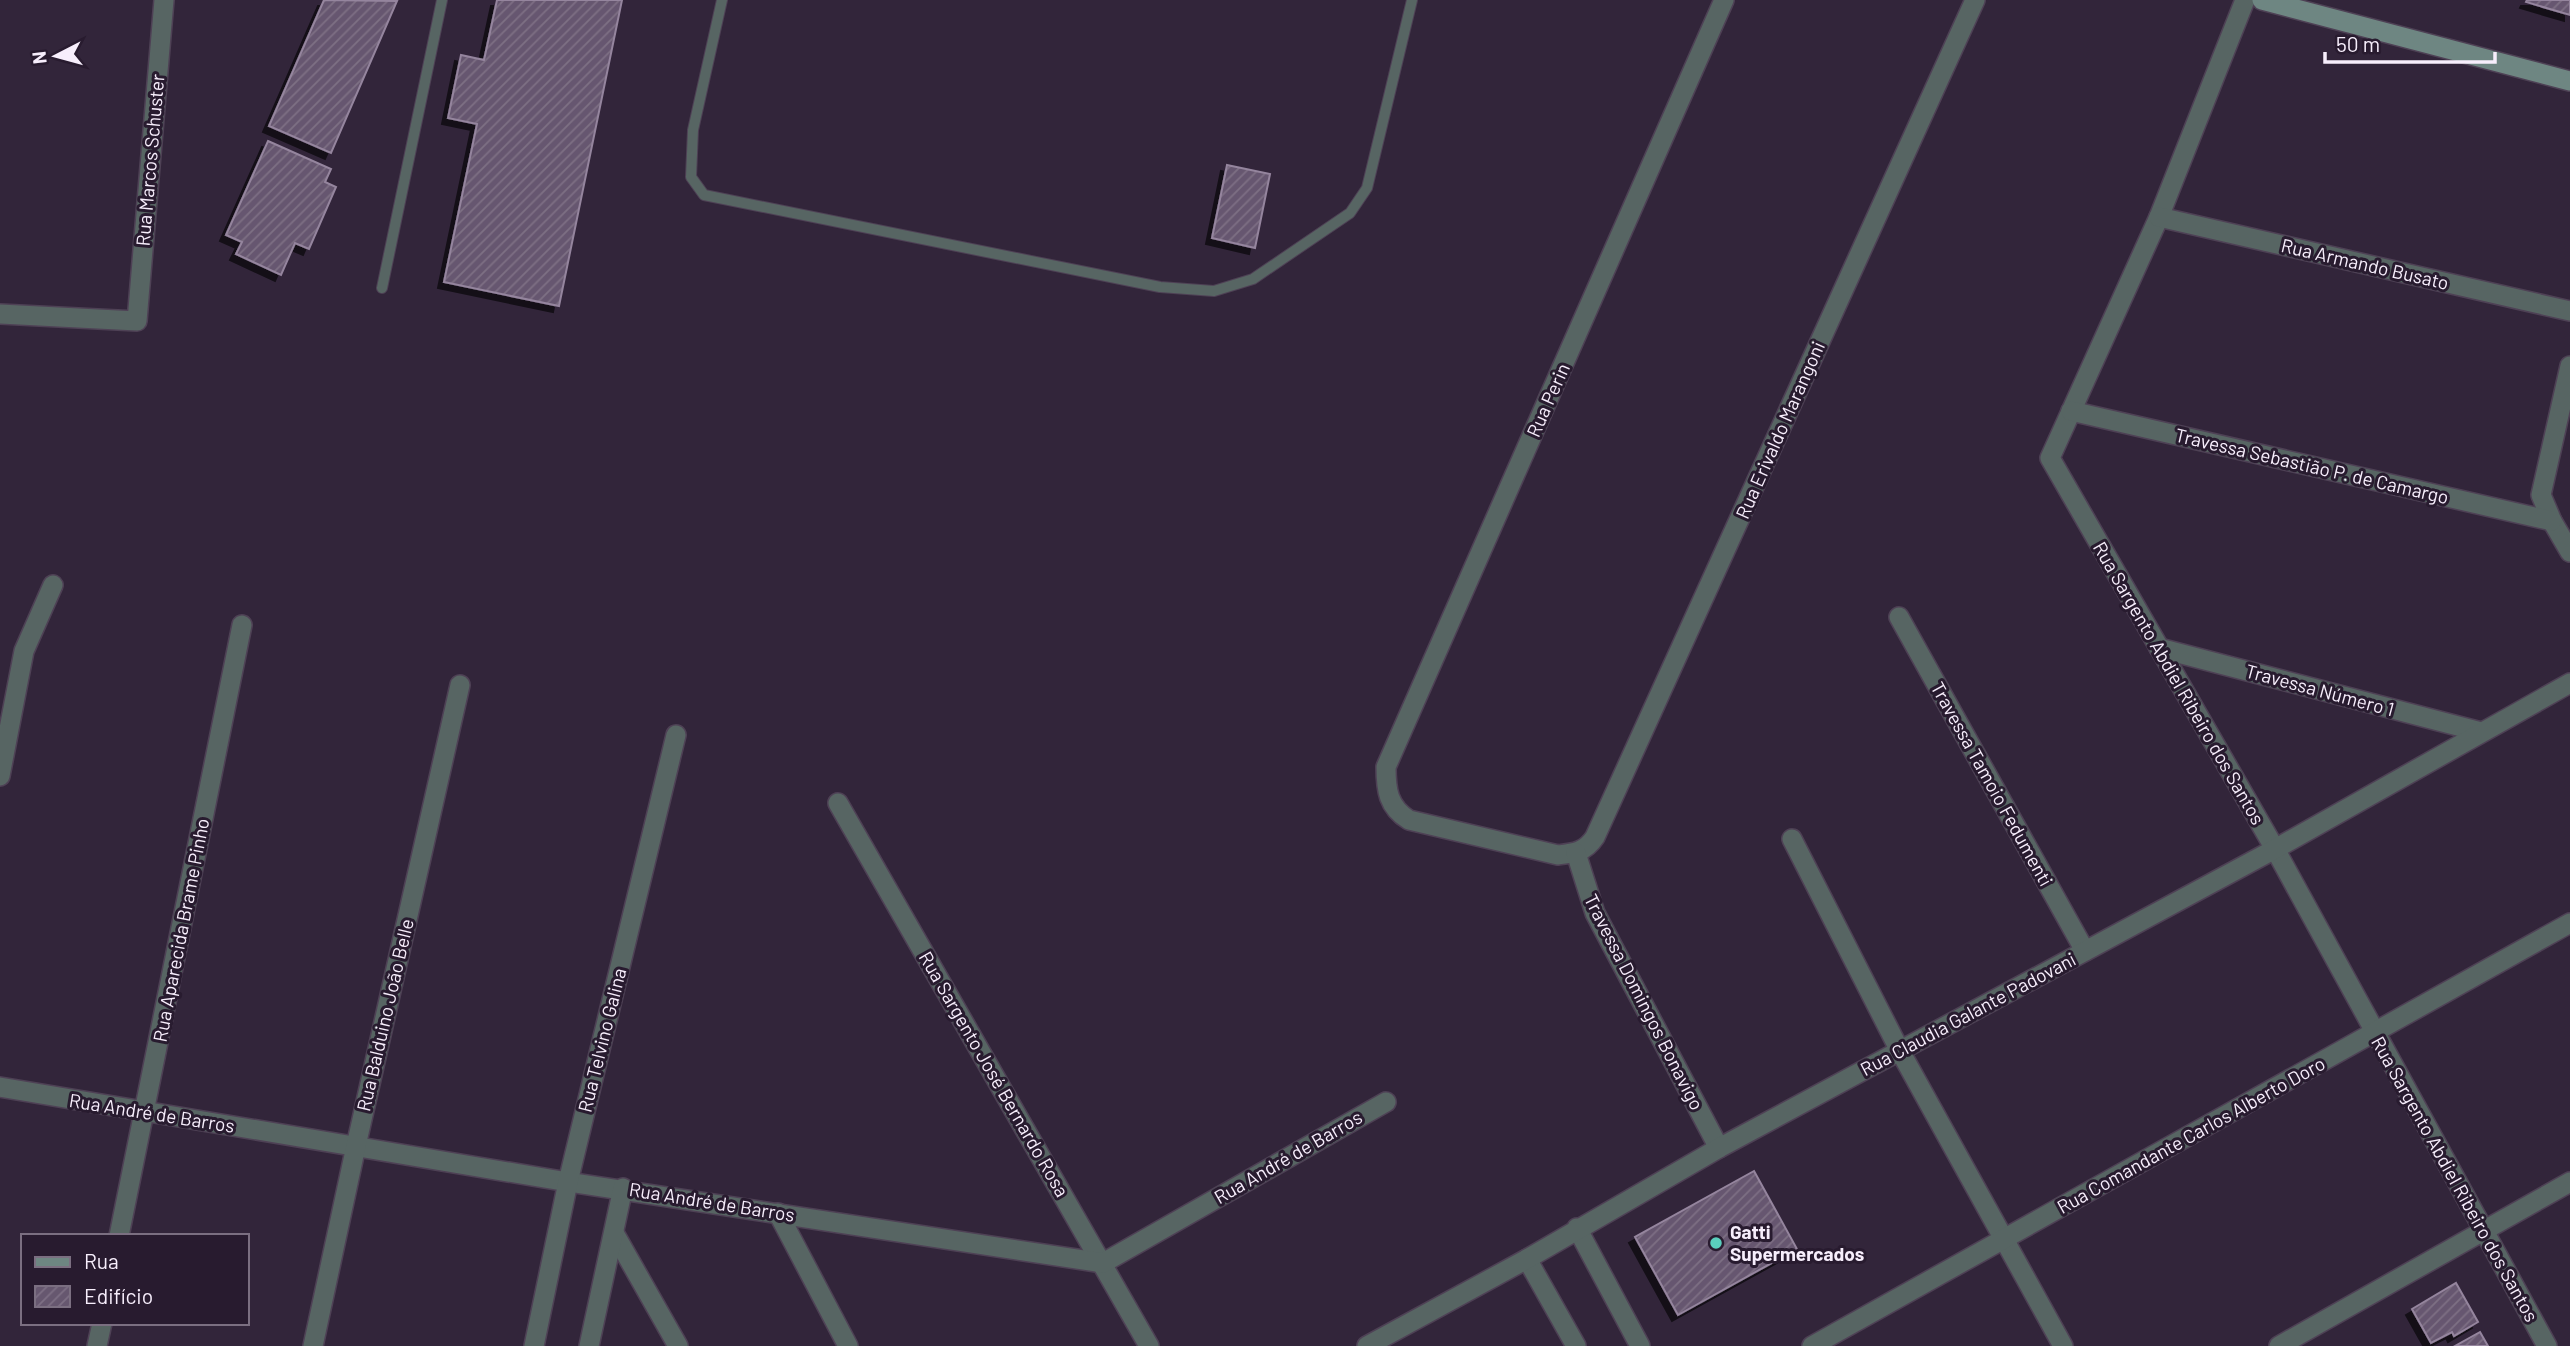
<svg xmlns="http://www.w3.org/2000/svg" width="2570" height="1346" font-family="Barlow,sans-serif">
<style>
.building{fill:url(#building-hatch);stroke:#95859e;stroke-width:2;filter:url(#shadow)}
.lines{fill:none;stroke-linecap:round;stroke-linejoin:round}
.service-casing{stroke:#4e4155;stroke-width:12}
.minor-casing{stroke:#4e4155;stroke-width:22}
.secondary-casing{stroke:#4e4155;stroke-width:22}
.service{stroke:#576563;stroke-width:10}
.minor{stroke:#576563;stroke-width:19}
.secondary{stroke:#6e8682;stroke-width:19}
.poi-dot{fill:#5acebd;stroke:#281b2f;stroke-width:2.5}
.labels{text-anchor:middle;stroke-width:6;stroke-linejoin:round;paint-order:stroke}
.street-label{font-size:19px;fill:#f7eefc;stroke:#281b2f}
.poi-label{font-size:19px;font-weight:bold;fill:#f7eefc;stroke:#281b2f;text-anchor:start}
</style>
<defs>
<pattern id="building-hatch" width="6" height="6" patternUnits="userSpaceOnUse" patternTransform="scale(1.75)"><rect width="6" height="6" fill="#66576f"/><path d="M-1 1l2-2M0 6l6-6M5 7l2-2" fill="none" stroke="#7d6f84"/></pattern>
<filter id="shadow"><feDropShadow dx="-6" dy="6" stdDeviation="0" flood-color="#0009"/></filter>
</defs>
<rect width="100%" height="100%" fill="#32253a"/>
<g class="building">
<path d="M 324,0 L 397,1 L 331,153 L 269,126 Z"/>
<path d="M 497,0 L 622,0 L 559,306 L 444,282 L 477,124 L 448,118 L 461,55 L 484,60 Z"/>
<path d="M 2527,0 L 2570,0 L 2570,15 L 2526,2 Z"/>
<path d="M 268,141 L 331,169 L 325,182 L 336,187 L 309,249 L 295,243 L 281,275 L 236,254 L 242,242 L 226,235 Z"/>
<path d="M 1227,165 L 1270,174 L 1255,248 L 1212,238 Z"/>
<path d="M 1754,1171 L 1797,1249 L 1678,1315 L 1635,1237 Z"/>
<path d="M 2456,1283 L 2478,1322 L 2454,1336 L 2452,1332 L 2431,1343 L 2412,1309 Z"/>
<path d="M 2480,1332 L 2488,1346 L 2455,1346 Z"/>
</g>
<g class="lines">
<g class="service-casing">
<g id="service">
<path d="M 722,0 L 693,130 L 691,177 L 704,195 L 1160,287 L 1214,291 L 1253,279 L 1350,213 L 1367,188 L 1412,0"/>
<path d="M 382,288 L 442,0"/>
</g>
</g>
<g class="minor-casing">
<g id="minor">
<path d="M 1724,0 L 1386,767 C 1386,790 1388,807 1409,820 L 1558,855 C 1575,853 1585,852 1595,837 L 1975,0"/>
<path d="M 2245,0 L 2159,217 L 2050,458 L 2275,849 L 2547,1346"/>
<path d="M 2159,217 L 2570,311"/>
<path d="M 0,314 L 137,321 L 164,0"/>
<path d="M 2570,366 L 2541,495 L 2552,521 L 2570,552"/>
<path d="M 2071,411 L 2552,521"/>
<path d="M 1899,617 L 2085,951"/>
<path d="M 2159,648 L 2481,732"/>
<path d="M 0,776 L 24,651 L 53,585"/>
<path d="M 838,803 L 1149,1346"/>
<path d="M 1792,839 L 1900,1051 L 2063,1346"/>
<path d="M 1576,853 L 1595,913 L 1719,1148"/>
<path d="M 0,1087 L 568,1182 L 1103,1263 L 1386,1102"/>
<path d="M 778,1213 L 848,1346"/>
<path d="M 1577,1228 L 1640,1346"/>
<path d="M 614,1233 L 678,1346"/>
<path d="M 119,1236 L 242,625"/>
<path d="M 1527,1259 L 1576,1346"/>
<path d="M 97,1346 L 102,1323"/>
<path d="M 313,1346 L 356,1146 L 460,685"/>
<path d="M 534,1346 L 568,1182 L 676,735"/>
<path d="M 589,1346 L 623,1188"/>
<path d="M 1367,1346 L 1527,1259 L 1719,1148 L 2275,849 L 2570,683"/>
<path d="M 1812,1346 L 2570,923"/>
<path d="M 2279,1346 L 2570,1182"/>
</g>
</g>
<g class="secondary-casing">
<path id="secondary" d="M 2262,0 L 2570,81"/>
</g>
<use href="#service" class="service"/>
<use href="#minor" class="minor"/>
<use href="#secondary" class="secondary"/>
</g>
<circle class="poi-dot" cx="1716" cy="1243" r="7"/>
<g class="labels">
<g class="street-label">
<text transform="translate(150 160) rotate(-85)" y="7">Rua Marcos Schuster</text>
<text transform="translate(2365 264) rotate(13)" y="7">Rua Armando Busato</text>
<text transform="translate(1548 400) rotate(-66)" y="7">Rua Perin</text>
<text transform="translate(1780 430) rotate(-66)" y="7">Rua Erivaldo Marangoni</text>
<text transform="translate(2312 466) rotate(13)" y="7">Travessa Sebastião P. de Camargo</text>
<text transform="translate(2179 683) rotate(60)" y="7">Rua Sargento Abdiel Ribeiro dos Santos</text>
<text transform="translate(2320 690) rotate(15)" y="7">Travessa Número 1</text>
<text transform="translate(1992 784) rotate(61)" y="7">Travessa Tamoio Fedumenti</text>
<text transform="translate(181 930) rotate(-79)" y="7">Rua Aparecida Brame Pinho</text>
<text transform="translate(1644 1002) rotate(63)" y="7">Travessa Domingos Bonavigo</text>
<text transform="translate(1968 1014) rotate(-28)" y="7">Rua Claudia Galante Padovani</text>
<text transform="translate(385 1015) rotate(-77)" y="7">Rua Balduino João Belle</text>
<text transform="translate(602 1040) rotate(-76)" y="7">Rua Telvino Galina</text>
<text transform="translate(994 1074) rotate(60)" y="7">Rua Sargento José Bernardo Rosa</text>
<text transform="translate(152 1113) rotate(9)" y="7">Rua André de Barros</text>
<text transform="translate(2191 1135) rotate(-29)" y="7">Rua Comandante Carlos Alberto Doro</text>
<text transform="translate(1288 1157) rotate(-30)" y="7">Rua André de Barros</text>
<text transform="translate(2455 1179) rotate(61)" y="7">Rua Sargento Abdiel Ribeiro dos Santos</text>
<text transform="translate(712 1202) rotate(9)" y="7">Rua André de Barros</text>
</g>
<g class="poi-label">
<text x="1730" y="1239">Gatti<tspan x="1730" dy="22">Supermercados</tspan></text>
</g>
</g>
<rect x="21" y="1234" width="228" height="91" fill="#281b2f" stroke="#7b6f81" stroke-width="2"/>
<rect x="35" y="1257" width="35" height="10" fill="#6e8682" stroke="#7b6f81" stroke-width="2"/>
<text x="84" y="1269" font-size="21" fill="#f7eefc">Rua</text>
<rect x="35" y="1286" width="35" height="21" fill="url(#building-hatch)" stroke="#7b6f81" stroke-width="2"/>
<text x="84" y="1304" font-size="21" fill="#f7eefc">Edifício</text>
<g transform="translate(56 56) rotate(264)" stroke="#281b2f" stroke-width="5" paint-order="stroke">
<path d="M0-5L12 26L0 18L-12 26Z" fill="#f7eefc"/>
<text y="-10" font-size="19" font-weight="bold" text-anchor="middle" fill="#f7eefc">N</text>
</g>
<path d="M2325 52v10h170v-10" fill="none" stroke="#f7eefc" stroke-width="3.5"/>
<text x="2336" y="52" font-size="21" fill="#f7eefc" stroke="#281b2f" stroke-width="5" paint-order="stroke">50 m</text>
</svg>
